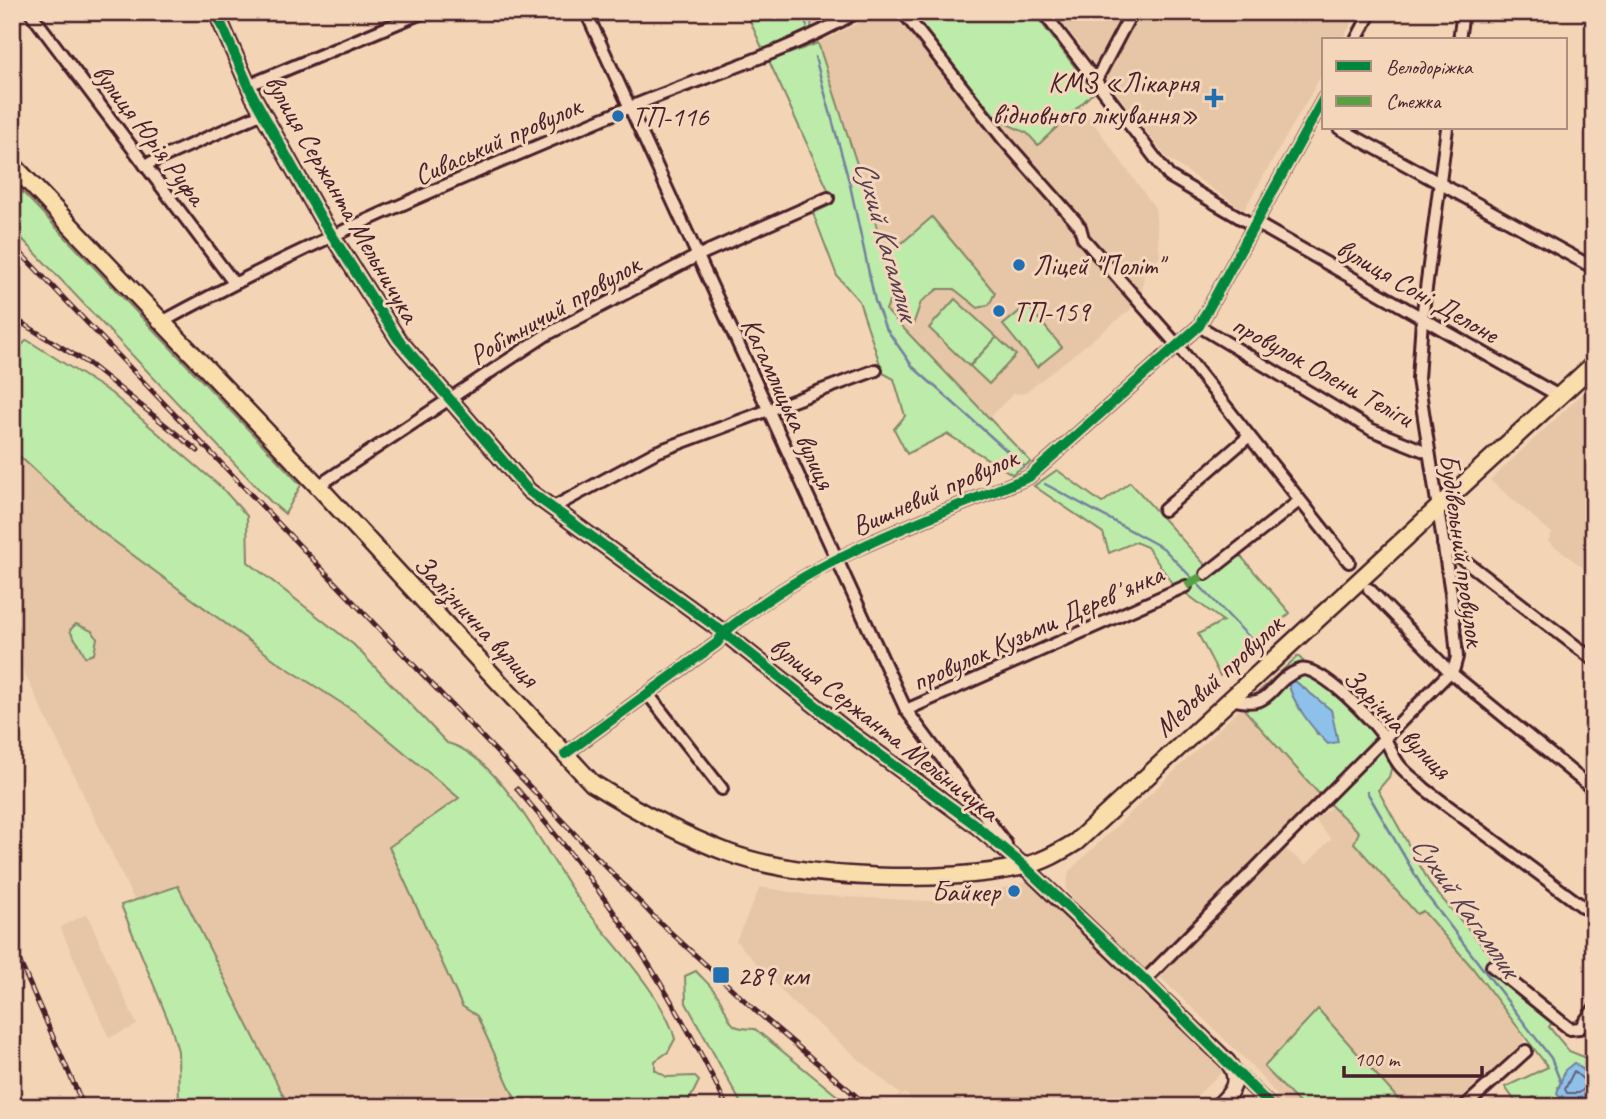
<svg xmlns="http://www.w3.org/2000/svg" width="1606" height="1119" font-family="Caveat,sans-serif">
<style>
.built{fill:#e6c6a6}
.green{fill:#bdeba9;stroke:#84856a;stroke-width:2;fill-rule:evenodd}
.water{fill:#8ec1ea;stroke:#73809e;stroke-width:2}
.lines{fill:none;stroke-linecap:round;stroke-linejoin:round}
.shore{stroke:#656077;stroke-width:2}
.stream{stroke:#73809e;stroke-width:2.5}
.street-casing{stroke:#4a1f2b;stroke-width:16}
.secondary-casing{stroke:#4a1f2b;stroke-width:19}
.primary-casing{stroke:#4a1f2b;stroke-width:21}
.street{stroke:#f4d7bb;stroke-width:10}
.secondary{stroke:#f4d7bb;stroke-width:14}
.primary{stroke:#f9deab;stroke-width:16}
.rail-casing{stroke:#4a1f2b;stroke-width:5}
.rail{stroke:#f4d7bb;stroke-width:2.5;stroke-dasharray:8;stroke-linecap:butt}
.quiet{stroke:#56a243;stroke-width:9;stroke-dasharray:18 9;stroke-linecap:butt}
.cycleway-casing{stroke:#f4d7bb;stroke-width:15}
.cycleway{stroke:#00873e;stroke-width:10}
.poi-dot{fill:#1f6fb2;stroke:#f4d7bb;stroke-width:2.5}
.labels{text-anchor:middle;stroke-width:6;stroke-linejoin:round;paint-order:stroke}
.poi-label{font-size:28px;fill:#4a1f2b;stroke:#f4d7bb;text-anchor:start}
.street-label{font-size:28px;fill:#4a1f2b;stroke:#f4d7bb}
.water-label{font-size:30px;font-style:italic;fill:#583f51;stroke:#f4d7bb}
</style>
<rect width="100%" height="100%" fill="#f3d5b6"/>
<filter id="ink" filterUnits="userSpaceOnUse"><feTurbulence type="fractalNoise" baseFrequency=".0143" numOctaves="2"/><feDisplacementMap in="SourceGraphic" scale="14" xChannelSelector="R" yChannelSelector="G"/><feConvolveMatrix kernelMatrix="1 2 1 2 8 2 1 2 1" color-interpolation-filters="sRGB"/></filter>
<g filter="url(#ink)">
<g class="built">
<path d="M 881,12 L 908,12 L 1005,124 L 1027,133 L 1038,145 L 1081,106 L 1155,208 L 1160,257 L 1144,272 L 1142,295 L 1144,299 L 1025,393 L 1013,394 L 989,418 L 886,310 L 874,217 L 818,43 Z"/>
<path d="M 1054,12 L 1358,12 L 1342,40 L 1324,40 L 1324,71 L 1244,210 L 1167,158 Z"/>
<path d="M 1594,383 L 1594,576 L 1548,541 L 1552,533 L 1490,480 Z"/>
<path d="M 12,421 L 248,562 L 354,645 L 447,743 L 655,1107 L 234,1107 L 12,647 Z"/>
<path d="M 1242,707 L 1321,796 L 1145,970 L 1090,918 L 1066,889 L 1069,871 Z"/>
<path d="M 1334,805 L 1360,833 L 1354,843 L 1417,914 L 1423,911 L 1471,966 L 1525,1040 L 1451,1107 L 1434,1107 L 1421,1094 L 1406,1107 L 1287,1107 L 1252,1066 L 1156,973 L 1286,849 L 1306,865 L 1331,839 L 1315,820 Z"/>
<path d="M 1027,882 L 1224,1070 L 1185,1107 L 920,1107 L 905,1093 L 902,1096 L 792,1002 L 736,941 L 760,887 L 809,895 L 946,902 Z"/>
<path d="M 87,914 L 137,1025 L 109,1038 L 60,927 Z"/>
</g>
<g class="green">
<path d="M 746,12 L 812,12 L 811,31 L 763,50 Z"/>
<path d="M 908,12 L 1033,12 L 1094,92 L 1038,145 L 1027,133 L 998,120 Z"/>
<path d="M 818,43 L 874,217 L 893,291 L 886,310 L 1031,462 L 1012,474 L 947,434 L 907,454 L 894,429 L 905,416 L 894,379 L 883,373 L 859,301 L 837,276 L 813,213 L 831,205 L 830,194 L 769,61 Z"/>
<path d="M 12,181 L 301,485 L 285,514 L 271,502 L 12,228 Z"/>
<path d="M 932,217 L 995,293 L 989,305 L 978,308 L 954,289 L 938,289 L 921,302 L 913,325 L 891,305 L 896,291 L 888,255 Z"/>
<path d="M 955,299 L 1016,355 L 989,384 L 970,366 L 996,338 L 969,366 L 929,328 Z"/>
<path d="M 1027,305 L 1062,347 L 1037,367 L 1003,325 Z"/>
<path d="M 27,340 L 111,393 L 222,488 L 247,516 L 248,562 L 354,645 L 447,743 C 502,756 551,865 585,908 C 612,943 664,996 675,1039 L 668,1052 L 655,1061 L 655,1070 L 667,1077 L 694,1076 L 699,1081 L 686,1107 L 519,1107 L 477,1016 L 462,1006 L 389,847 L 459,798 L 357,713 L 279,663 L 95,527 L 12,449 L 12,355 Z"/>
<path d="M 1057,470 L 1102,503 L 1130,482 L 1207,567 L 1233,547 L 1290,613 L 1220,676 L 1198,634 L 1223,621 L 1172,583 L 1147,547 L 1135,542 L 1109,553 L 1103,533 L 1034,486 Z"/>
<path d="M 76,624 L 92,631 L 97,638 L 94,654 L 85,657 C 81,643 73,640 70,630 Z"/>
<path d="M 1298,656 L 1375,735 L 1393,762 L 1389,777 L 1378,790 L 1432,887 L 1488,952 L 1553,1021 L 1549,1027 L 1569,1051 L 1594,1061 L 1594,1078 L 1574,1063 L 1558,1087 L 1560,1098 L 1584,1102 L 1589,1107 L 1539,1107 L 1534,1097 L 1518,1105 L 1505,1087 L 1548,1067 L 1471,966 L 1423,911 L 1417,914 L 1354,843 L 1359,832 L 1321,796 L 1242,707 ZM 1296,682 L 1331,710 L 1333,727 L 1317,734 Z"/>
<path d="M 178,886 L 289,1107 L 179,1107 L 178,1051 L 171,1027 L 121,905 Z"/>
<path d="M 696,971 C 704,980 716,990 721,1001 C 732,1022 727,1029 755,1029 L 851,1107 L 743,1107 L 686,1003 L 685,976 Z"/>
<path d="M 1318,1009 L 1398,1099 L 1391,1107 L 1303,1107 L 1264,1067 Z"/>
</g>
<g class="water">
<path d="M 1288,681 L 1296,682 L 1331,710 L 1338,742 L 1328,744 C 1313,729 1291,702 1288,681 Z"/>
<path d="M 1574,1063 L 1594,1078 L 1594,1091 L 1584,1102 L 1563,1100 L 1557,1093 L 1565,1070 Z"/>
</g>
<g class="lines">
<path class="shore" d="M 1574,1071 L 1589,1085 L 1579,1093 L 1567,1093 L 1565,1089 Z"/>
<g class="stream">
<path d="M 801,12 L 807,26"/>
<path d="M 815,57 L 850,185 L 875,301 L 885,327 L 913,367 L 1024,466"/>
<path d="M 1045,484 L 1163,548 L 1252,640"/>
<path d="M 1367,792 L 1428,897 L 1551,1058 L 1561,1083"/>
<path d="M 1563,1096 L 1564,1107"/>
</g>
<g class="street-casing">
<g id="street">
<path d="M 30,12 L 234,283"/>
<path d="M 586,12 L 906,710 L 1006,844"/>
<path d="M 903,12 L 1004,140 L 1077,223"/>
<path d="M 1043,12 L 1169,176 L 1254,226"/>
<path d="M 1356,40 L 1371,12"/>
<path d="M 1459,40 L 1463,12"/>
<path d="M 1096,80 L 1132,12"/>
<path d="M 249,85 L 424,12"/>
<path d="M 1339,128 L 1594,268"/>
<path d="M 145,165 L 263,113"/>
<path d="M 1256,223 L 1559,396"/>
<path d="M 1080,227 L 1083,238 L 1178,346 L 1349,562"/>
<path d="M 162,322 C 311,240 471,174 628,108 C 704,76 785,54 857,12"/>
<path d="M 1199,326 L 1372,430 L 1427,452"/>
<path d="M 318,486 L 546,335 L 697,256 L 828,198"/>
<path d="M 552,508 L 656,452 L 876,370"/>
<path d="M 1164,510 L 1248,437"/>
<path d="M 1443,544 L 1594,660"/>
<path d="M 1206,574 L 1299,501"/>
<path d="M 1369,589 L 1450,672 L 1594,790"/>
<path d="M 648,694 L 722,789"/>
<path d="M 1231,699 C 1276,711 1266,682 1300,670 C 1318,663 1376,722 1385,739 C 1391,749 1393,758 1401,767 C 1408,775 1417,781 1425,789 L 1594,915"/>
<path d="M 906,710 L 1186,586"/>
<path d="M 565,754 L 717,643 C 725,629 739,621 752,611 C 834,550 935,516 1029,477 L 1199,326 L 1324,98"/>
<path d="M 1492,966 L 1570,1029 L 1580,1028 L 1594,1009"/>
<path d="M 1145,980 L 1454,668 L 1457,657 L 1451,593 L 1418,379 L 1422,319 L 1447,128"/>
<path d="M 1235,1071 L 1272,1107"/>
<path d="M 1464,1107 L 1526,1051"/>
</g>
</g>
<g class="secondary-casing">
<path id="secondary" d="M 216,12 L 253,96 L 321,218 L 398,339 L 529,491 L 723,632 L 849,732 L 973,823 L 1024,866 L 1227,1061 C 1242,1080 1233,1093 1216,1107"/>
</g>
<g class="primary-casing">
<path id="primary" d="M 12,164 L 318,486 L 592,783 C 635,810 681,835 729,853 C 802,880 948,884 1024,866 C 1043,862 1060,852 1076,842 L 1594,364"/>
</g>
<use href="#street" class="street"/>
<use href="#secondary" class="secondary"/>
<use href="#primary" class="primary"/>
<g class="rail-casing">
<g id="rail">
<path d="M 12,244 L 654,917 L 756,1011 L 869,1107"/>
<path d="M 12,317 L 89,364 L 198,451"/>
<path d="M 517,789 C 601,885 673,991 727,1107"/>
<path d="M 12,944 L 84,1107"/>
</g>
</g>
<use href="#rail" class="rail"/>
<path class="quiet" d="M 1186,586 L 1206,574"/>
<g class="cycleway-casing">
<g id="cycleway">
<path d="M 216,12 L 253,96 L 321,218 L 398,339 L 529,491 L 723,632 L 849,732 L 973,823 L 1024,866 L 1145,980 L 1272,1107"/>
<path d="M 565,754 L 717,643 C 725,629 739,621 752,611 C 834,550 935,516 1029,477 L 1199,326 L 1324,98"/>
</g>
</g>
<use href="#cycleway" class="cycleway"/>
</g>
</g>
<g class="poi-dot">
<path d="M1210.5 87.5h7v7h7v7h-7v7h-7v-7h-7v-7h7z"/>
<circle cx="618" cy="116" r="7"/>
<circle cx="1019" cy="265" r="7"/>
<circle cx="999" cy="311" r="7"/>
<circle cx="1014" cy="891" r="7"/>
<rect x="712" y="966" width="18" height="18" rx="3.5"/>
</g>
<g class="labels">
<g class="poi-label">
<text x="1198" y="92" text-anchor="end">КМЗ «Лікарня<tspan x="1198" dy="32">відновного лікування»</tspan></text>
<text x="632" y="126">ТП-116</text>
<text x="1033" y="275">Ліцей "Політ"</text>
<text x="1013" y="321">ТП-159</text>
<text x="1000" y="901" text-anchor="end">Байкер</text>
<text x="737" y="985">289 км</text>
</g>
<g class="street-label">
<text transform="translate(150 134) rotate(53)" y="10">вулиця Юрія Руфа</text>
<text transform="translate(497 140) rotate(-24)" y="10">Сиваський провулок</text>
<text transform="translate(343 198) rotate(60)" y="10">вулиця Сержанта Мельничука</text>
<text transform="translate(1418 290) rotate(30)" y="10">вулиця Соні Делоне</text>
<text transform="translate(554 309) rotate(-30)" y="10">Робітничий провулок</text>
<text transform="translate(1323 370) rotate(29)" y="10">провулок Олени Теліги</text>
<text transform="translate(789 403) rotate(65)" y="10">Кагамлицька вулиця</text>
<text transform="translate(934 491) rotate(-24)" y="10">Вишневий провулок</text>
<text transform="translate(1463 550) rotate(82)" y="10">Будівельний провулок</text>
<text transform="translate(477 620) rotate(47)" y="10">Залізнична вулиця</text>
<text transform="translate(1037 627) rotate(-24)" y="10">провулок Кузьми Деревʼянка</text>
<text transform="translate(1218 675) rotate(-43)" y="10">Медовий провулок</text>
<text transform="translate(1398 723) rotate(46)" y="10">Зарічна вулиця</text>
<text transform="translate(885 728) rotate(38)" y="10">вулиця Сержанта Мельничука</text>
</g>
<g class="water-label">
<text transform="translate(887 240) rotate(74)" y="10">Сухий Кагамлик</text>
<text transform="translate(1466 906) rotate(55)" y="10">Сухий Кагамлик</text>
</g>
</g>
<rect width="1606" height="1119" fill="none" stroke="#f4d7bb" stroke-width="42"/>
<rect x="21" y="21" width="1564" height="1077" fill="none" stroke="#4a1f2b" stroke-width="2.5" filter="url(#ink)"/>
<rect x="1322" y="38" width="245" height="91" fill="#f4d7bb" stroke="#b08d81" stroke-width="2"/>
<rect x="1336" y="61" width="35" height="10" fill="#00873e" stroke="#b08d81" stroke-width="2"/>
<text x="1386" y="74" font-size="21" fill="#4a1f2b">Велодоріжка</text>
<rect x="1336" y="96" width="35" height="10" fill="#56a243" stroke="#b08d81" stroke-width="2"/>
<text x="1386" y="108" font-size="21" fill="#4a1f2b">Стежка</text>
<path d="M1344 1066v10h138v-10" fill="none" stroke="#4a1f2b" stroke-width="3.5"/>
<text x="1354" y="1066" font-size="21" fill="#4a1f2b" stroke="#f4d7bb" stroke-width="5" paint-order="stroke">100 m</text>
</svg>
